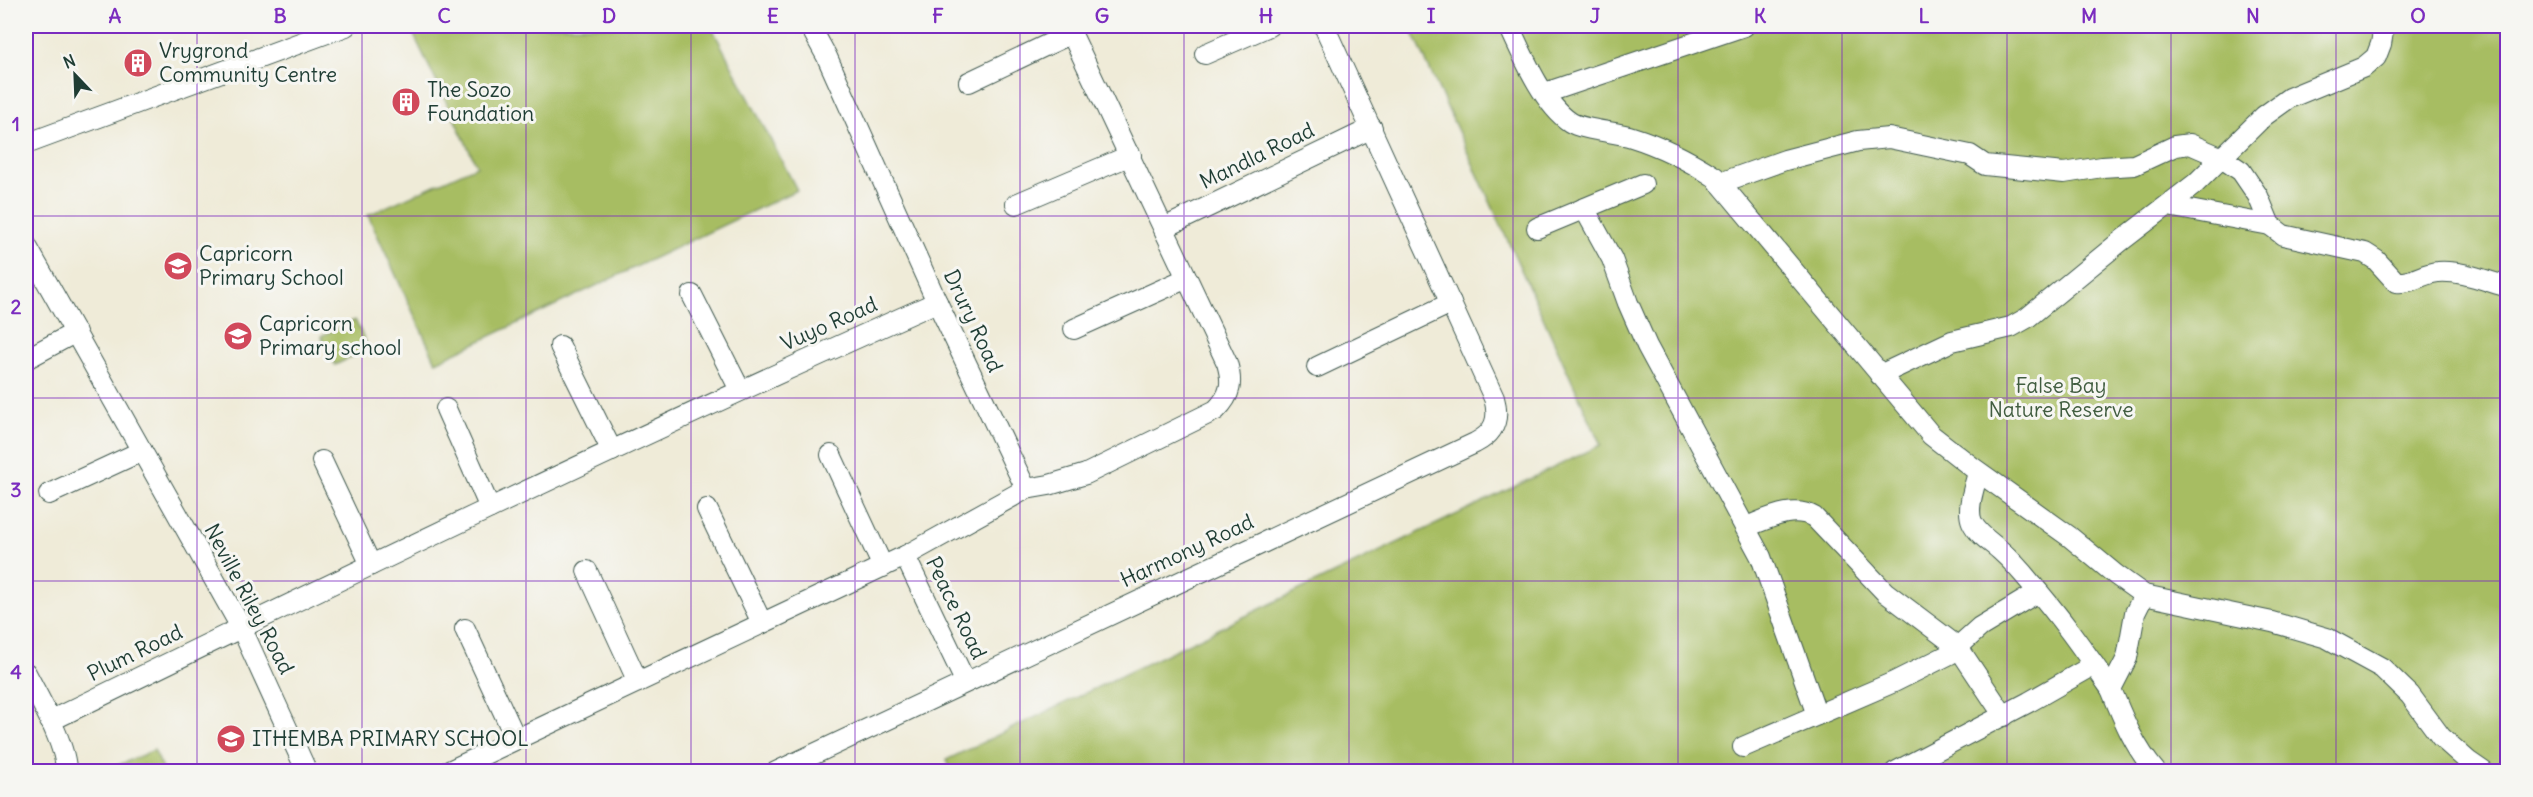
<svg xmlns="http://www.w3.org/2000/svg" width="2533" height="797" font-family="Delius,sans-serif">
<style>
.green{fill:#a7bd62;stroke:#637d4b;stroke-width:1.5}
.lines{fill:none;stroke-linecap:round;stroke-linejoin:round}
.street-casing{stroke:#3e574d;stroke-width:22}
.street{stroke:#fff;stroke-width:20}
.grid{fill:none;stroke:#7b2cbf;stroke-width:1.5;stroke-opacity:0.55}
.labels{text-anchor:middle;stroke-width:6;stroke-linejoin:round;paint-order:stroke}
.poi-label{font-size:21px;fill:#1f3d34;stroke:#f6f6f2;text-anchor:start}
.street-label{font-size:21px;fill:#1f3d34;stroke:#f6f6f2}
.park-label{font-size:21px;fill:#415d40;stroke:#f6f6f2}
.neatline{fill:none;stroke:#7b2cbf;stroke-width:2}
.grid-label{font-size:20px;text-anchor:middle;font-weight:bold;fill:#7b2cbf}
</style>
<rect width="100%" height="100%" fill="#f6f6f2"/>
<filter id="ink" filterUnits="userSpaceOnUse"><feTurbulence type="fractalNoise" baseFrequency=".0167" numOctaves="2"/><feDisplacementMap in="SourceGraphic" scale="12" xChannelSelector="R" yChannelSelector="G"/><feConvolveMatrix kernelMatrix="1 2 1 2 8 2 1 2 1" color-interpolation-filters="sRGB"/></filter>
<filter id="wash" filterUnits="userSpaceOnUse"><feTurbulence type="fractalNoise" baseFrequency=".008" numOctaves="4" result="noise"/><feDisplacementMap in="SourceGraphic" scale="24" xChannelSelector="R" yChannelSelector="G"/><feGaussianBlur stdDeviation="1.35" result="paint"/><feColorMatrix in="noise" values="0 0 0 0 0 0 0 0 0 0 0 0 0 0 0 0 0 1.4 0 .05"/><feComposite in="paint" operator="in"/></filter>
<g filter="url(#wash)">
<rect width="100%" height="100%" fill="#efebd8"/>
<g class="green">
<path d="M 413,26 L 711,26 L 797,190 L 436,362 L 368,215 L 477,166 L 410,27 Z"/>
<path d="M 1410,26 L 2507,26 L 2507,771 L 951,772 L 946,760 L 1601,445 Z"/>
<path d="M 355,320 L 369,349 L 335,365 L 321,336 Z"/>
<path d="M 154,750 L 164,771 L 105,771 Z"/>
</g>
</g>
<g filter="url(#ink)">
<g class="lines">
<g class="street-casing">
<g id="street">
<path d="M 810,26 L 827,57 L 937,302 L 1026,489"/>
<path d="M 1509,26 C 1522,54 1543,104 1570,122 C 1582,130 1617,132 1632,137 C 1661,146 1690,161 1715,177 L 1931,435 L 1972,467 L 2070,537 L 2116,575 L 2144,595 L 2272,622 L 2327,638 L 2382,668 L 2410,695 L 2441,737 L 2468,761 L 2484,772"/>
<path d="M 1205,54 L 1269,26"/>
<path d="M 969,82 L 1072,33"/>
<path d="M 1545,93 L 1744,26"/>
<path d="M 26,144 L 346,26"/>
<path d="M 1720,183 L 1785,160 L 1858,141 L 1889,138 L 1970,155 L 1985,165 L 2064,173 L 2102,167 L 2134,165 L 2175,146 L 2190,144 L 2220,157 L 2241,171 L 2258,196 L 2270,225 L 2283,235 L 2365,253 L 2376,260 L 2396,282 C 2411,284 2423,273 2438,272 C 2460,270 2486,281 2508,287"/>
<path d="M 1016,204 L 1131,155"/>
<path d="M 2168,206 L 2270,225"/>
<path d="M 1584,208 L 1612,259 L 1628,303 L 1647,346 L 1761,557 L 1817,715"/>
<path d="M 1164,228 L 1372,128"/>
<path d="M 1537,228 L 1643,184"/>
<path d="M 26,245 L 241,627 L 307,772"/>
<path d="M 692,295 L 740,390"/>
<path d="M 1074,329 L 1185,279"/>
<path d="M 560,346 L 612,451"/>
<path d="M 26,359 L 76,332"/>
<path d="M 1317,367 L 1451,303"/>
<path d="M 1880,375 L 1952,341 L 2011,327 L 2027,318 L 2121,241 L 2195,184 L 2264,116 L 2289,98 L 2364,67 L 2376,57 L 2381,44 L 2384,26"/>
<path d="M 446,409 L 490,508"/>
<path d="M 831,455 L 883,567"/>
<path d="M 322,461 L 371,565"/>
<path d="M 1978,472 C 1975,486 1966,508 1972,522 C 1978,535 1991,542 2001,551 C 2011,560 2021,571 2030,582 C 2060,616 2085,652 2111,689"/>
<path d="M 49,494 L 142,451"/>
<path d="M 707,509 L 762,623"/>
<path d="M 1746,527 C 1768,519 1792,505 1814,517 L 1885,592 L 1958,647 L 2004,716"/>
<path d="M 905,556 L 965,681"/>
<path d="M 587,571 L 638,682"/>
<path d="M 2144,595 L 2135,613 L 2127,658 L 2111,689 C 2123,719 2135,748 2156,772"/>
<path d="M 465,629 L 516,739"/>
<path d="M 26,673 C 38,697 67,745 66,772"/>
<path d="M 50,721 C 344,577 638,435 937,302"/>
<path d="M 1743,747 L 1894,682 L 1950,654 L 1980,627 L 2038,592"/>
<path d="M 447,772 L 905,556 L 1026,489 L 1049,485 L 1086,474 L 1216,410 C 1231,395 1233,383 1227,363 L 1068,26"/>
<path d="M 776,772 L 1475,443 C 1495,433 1500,419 1494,398 L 1324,26"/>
<path d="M 1895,772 L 2029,702 L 2094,665"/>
</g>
</g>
<use href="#street" class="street"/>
</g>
</g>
<path class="grid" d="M 197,26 L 197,772M 362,26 L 362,772M 526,26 L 526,772M 691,26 L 691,772M 855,26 L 855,772M 1020,26 L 1020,772M 1184,26 L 1184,772M 1349,26 L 1349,772M 1513,26 L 1513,772M 1678,26 L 1678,772M 1842,26 L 1842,772M 2007,26 L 2007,772M 2171,26 L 2171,772M 2336,26 L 2336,772M 26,216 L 2508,216M 26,398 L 2508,398M 26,581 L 2508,581"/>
<defs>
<g id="building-disc" transform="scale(1.5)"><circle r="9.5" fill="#d1495b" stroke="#f6f6f2"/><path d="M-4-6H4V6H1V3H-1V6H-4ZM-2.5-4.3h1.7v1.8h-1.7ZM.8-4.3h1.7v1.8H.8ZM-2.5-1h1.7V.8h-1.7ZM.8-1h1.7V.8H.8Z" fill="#fff"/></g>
<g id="school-disc" transform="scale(1.5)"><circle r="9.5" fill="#d1495b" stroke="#f6f6f2"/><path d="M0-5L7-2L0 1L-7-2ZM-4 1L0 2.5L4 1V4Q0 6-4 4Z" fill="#fff"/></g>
</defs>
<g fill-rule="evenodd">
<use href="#building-disc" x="138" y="63"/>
<use href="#building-disc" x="406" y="102"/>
<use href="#school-disc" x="178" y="266"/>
<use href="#school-disc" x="238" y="336"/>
<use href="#school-disc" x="231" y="739"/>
</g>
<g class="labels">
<g class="poi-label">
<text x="159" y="58">Vrygrond<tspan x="159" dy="24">Community Centre</tspan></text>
<text x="427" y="97">The Sozo<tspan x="427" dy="24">Foundation</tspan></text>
<text x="199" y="261">Capricorn<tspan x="199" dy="24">Primary School</tspan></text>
<text x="259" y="331">Capricorn<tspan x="259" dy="24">Primary school</tspan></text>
<text x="252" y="746">ITHEMBA PRIMARY SCHOOL</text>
</g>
<g class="street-label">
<text transform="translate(1257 156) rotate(-26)" y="7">Mandla Road</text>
<text transform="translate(973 321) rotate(65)" y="7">Drury Road</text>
<text transform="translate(829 324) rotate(-24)" y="7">Vuyo Road</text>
<text transform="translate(1187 551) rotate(-25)" y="7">Harmony Road</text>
<text transform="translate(249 599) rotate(62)" y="7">Neville Riley Road</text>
<text transform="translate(956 608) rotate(64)" y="7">Peace Road</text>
<text transform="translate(135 653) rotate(-26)" y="7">Plum Road</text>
</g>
<g class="park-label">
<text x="2061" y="393">False Bay<tspan x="2061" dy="24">Nature Reserve</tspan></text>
</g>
</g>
<rect width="2533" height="797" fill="none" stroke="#f6f6f2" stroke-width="66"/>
<g transform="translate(75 75) rotate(337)" stroke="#f6f6f2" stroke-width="4.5" paint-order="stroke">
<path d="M0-4.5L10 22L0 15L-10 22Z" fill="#1f3d34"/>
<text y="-9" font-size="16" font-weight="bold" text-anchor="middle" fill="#1f3d34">N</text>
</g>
<rect x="33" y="33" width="2467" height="731" class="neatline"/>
<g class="grid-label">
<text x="115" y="23">A</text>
<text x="280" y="23">B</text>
<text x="444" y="23">C</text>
<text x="609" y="23">D</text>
<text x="773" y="23">E</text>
<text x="938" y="23">F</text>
<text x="1102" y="23">G</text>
<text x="1266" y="23">H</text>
<text x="1431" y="23">I</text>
<text x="1595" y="23">J</text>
<text x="1760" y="23">K</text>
<text x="1924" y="23">L</text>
<text x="2089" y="23">M</text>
<text x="2253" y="23">N</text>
<text x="2418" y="23">O</text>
<text x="16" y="131">1</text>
<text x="16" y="314">2</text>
<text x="16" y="497">3</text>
<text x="16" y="679">4</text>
</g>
</svg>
